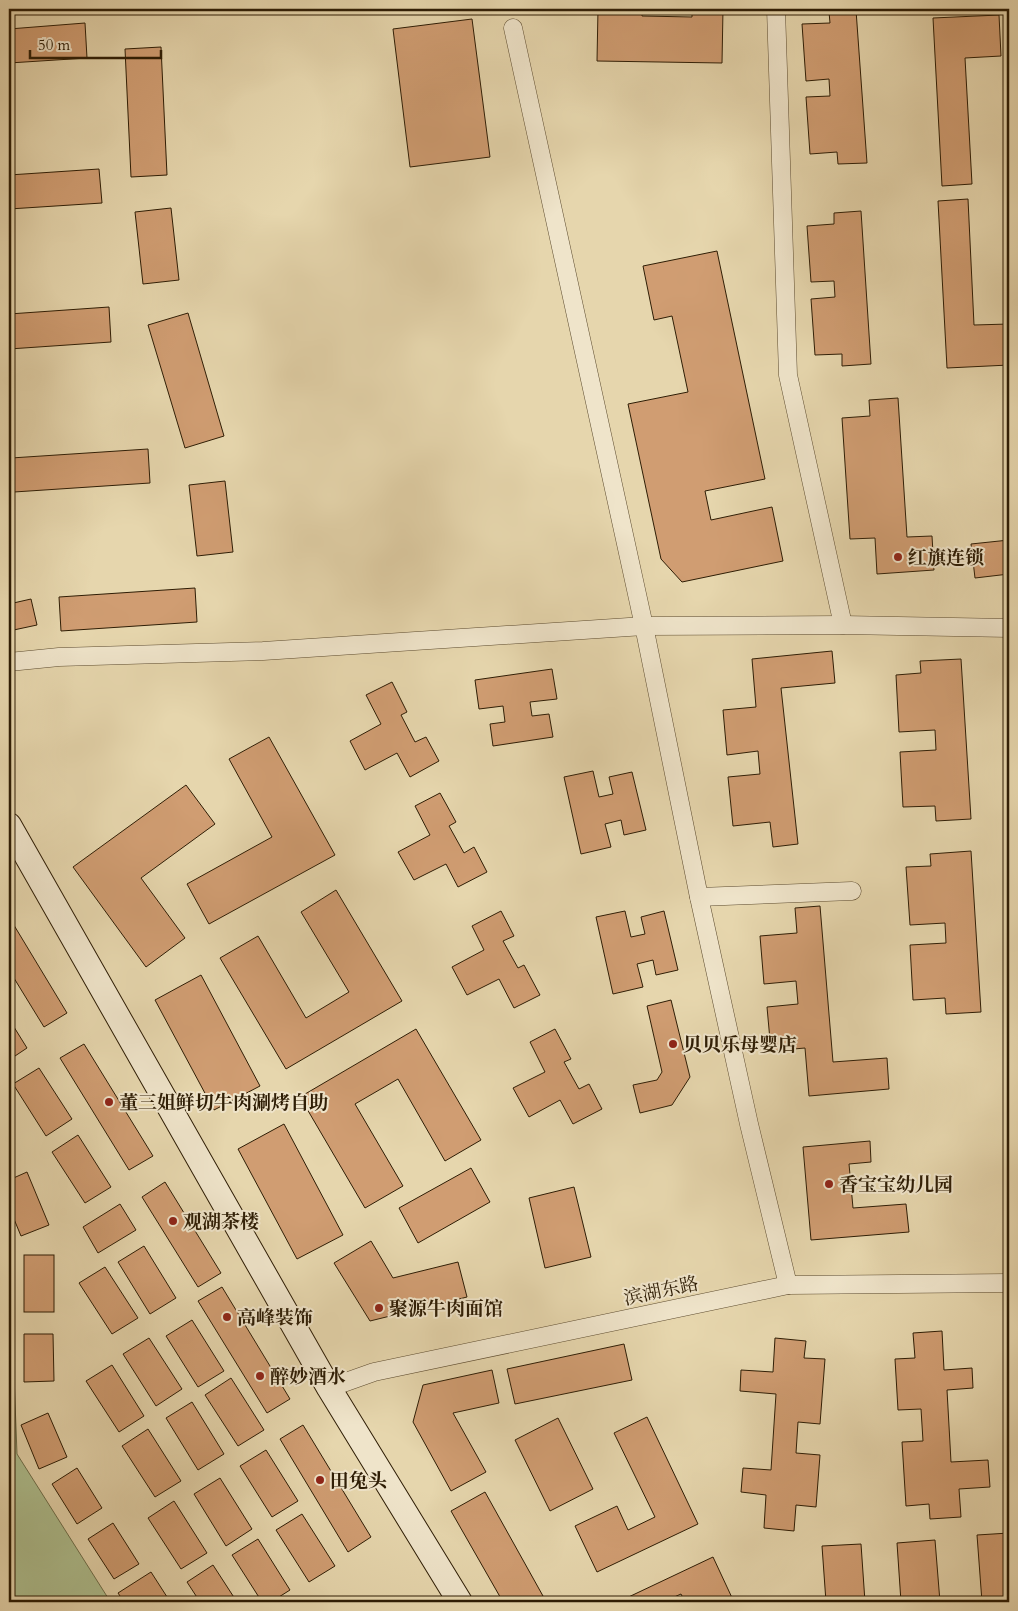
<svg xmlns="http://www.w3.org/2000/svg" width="1018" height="1611" font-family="Cardo,'Noto Serif SC',serif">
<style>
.green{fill:#aebf8f;stroke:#6e6e4a}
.building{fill:#d09d72;stroke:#2e1d05}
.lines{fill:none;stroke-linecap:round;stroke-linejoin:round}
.street-casing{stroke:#5c4b2f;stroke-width:19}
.secondary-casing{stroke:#2e1d05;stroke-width:26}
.street{stroke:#efe4ca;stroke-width:18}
.secondary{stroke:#efe4ca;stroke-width:24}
.poi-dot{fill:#8f2418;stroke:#efe4ca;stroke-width:2}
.labels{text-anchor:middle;stroke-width:4;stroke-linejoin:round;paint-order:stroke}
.poi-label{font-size:19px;font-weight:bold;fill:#2e1d05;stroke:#efe4ca;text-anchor:start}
.street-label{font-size:19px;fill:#2e1d05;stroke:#efe4ca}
</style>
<rect width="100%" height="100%" fill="#e6d6ad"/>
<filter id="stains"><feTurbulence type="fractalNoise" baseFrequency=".004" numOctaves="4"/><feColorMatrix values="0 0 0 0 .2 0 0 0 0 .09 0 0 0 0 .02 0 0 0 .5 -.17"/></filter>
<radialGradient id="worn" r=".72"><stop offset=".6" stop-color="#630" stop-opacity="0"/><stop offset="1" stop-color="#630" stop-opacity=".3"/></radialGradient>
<path class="green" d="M 9,1244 L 17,1454 L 108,1598 L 112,1602 L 9,1602 Z"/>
<g class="building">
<path d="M 598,9 L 642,9 L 642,16 L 692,17 L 692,9 L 723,9 L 722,63 L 597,61 Z"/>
<path d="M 856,10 L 867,163 L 838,164 L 837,152 L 810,154 L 806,97 L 830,96 L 829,79 L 806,81 L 802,24 L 830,23 L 829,12 Z"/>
<path d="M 999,15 L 1001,56 L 965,58 L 972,184 L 942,186 L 933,18 Z"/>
<path d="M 472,19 L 490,157 L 410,167 L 393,29 Z"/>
<path d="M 85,23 L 87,58 L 9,63 L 9,29 Z"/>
<path d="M 161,47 L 167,175 L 131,177 L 125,49 Z"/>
<path d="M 99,169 L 102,203 L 9,209 L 9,175 Z"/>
<path d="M 968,199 L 974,325 L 1009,324 L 1009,365 L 947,368 L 938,201 Z"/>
<path d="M 171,208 L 179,280 L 143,284 L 135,212 Z"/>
<path d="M 861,211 L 871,364 L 842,366 L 842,354 L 815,355 L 811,299 L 835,297 L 834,281 L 811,282 L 807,226 L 834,224 L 834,213 Z"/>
<path d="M 717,251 L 765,479 L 705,491 L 711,520 L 772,507 L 783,561 L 682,582 L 661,559 L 628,404 L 688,392 L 672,316 L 654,320 L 643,266 Z"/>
<path d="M 109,307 L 111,342 L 9,349 L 9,314 Z"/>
<path d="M 188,313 L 224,436 L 185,448 L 148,325 Z"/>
<path d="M 898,398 L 907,537 L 932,536 L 934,570 L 877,574 L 875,538 L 850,539 L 842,418 L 870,416 L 869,400 Z"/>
<path d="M 148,449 L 150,483 L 14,492 L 11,458 Z"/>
<path d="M 225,481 L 233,552 L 197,556 L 189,485 Z"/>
<path d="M 1009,540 L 1009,574 L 975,578 L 971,544 Z"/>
<path d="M 195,588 L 197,622 L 61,631 L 59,597 Z"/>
<path d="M 31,599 L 37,625 L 9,631 L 9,604 Z"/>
<path d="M 832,651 L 835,683 L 781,688 L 798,844 L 773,847 L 770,822 L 733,826 L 728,777 L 760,774 L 758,751 L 727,755 L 723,710 L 756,707 L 752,659 Z"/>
<path d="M 961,659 L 971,819 L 936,821 L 935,806 L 903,807 L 900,752 L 936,750 L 935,730 L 899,732 L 896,675 L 921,673 L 920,661 Z"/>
<path d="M 552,669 L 557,699 L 530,702 L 532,716 L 549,714 L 553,737 L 493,746 L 490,724 L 505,722 L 503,706 L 479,709 L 475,680 Z"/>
<path d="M 392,682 L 407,712 L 401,715 L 415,742 L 426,737 L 439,761 L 410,777 L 397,753 L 365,770 L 350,741 L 381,724 L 366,695 Z"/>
<path d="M 269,737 L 335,855 L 209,924 L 187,884 L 272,837 L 229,759 Z"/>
<path d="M 593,771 L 599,797 L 613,794 L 609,777 L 632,772 L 646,830 L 624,835 L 621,820 L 605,824 L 611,847 L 581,854 L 564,777 Z"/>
<path d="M 186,785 L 215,824 L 141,878 L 185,938 L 146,967 L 73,867 Z"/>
<path d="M 440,793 L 456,822 L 449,826 L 464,853 L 474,847 L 487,872 L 458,887 L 446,864 L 414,880 L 398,852 L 430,835 L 415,806 Z"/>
<path d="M 971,851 L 981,1012 L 946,1014 L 945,998 L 913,1000 L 910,945 L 946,943 L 945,923 L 910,925 L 906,867 L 931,866 L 930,854 Z"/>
<path d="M 336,890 L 402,1001 L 286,1069 L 220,958 L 258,936 L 306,1018 L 349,992 L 301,912 Z"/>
<path d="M 820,906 L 833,1062 L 887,1058 L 889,1089 L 809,1096 L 805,1048 L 771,1051 L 767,1007 L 798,1004 L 796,981 L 764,984 L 760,936 L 797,933 L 795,908 Z"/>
<path d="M 501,911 L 514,936 L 503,941 L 518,968 L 524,965 L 540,995 L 514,1008 L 499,979 L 467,995 L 452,967 L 484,950 L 472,926 Z"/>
<path d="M 625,911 L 631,937 L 645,934 L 641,917 L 664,911 L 678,970 L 656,975 L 653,960 L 637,964 L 643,987 L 613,994 L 596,917 Z"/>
<path d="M 9,917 L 67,1013 L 44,1027 L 9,970 Z"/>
<path d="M 201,975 L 260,1086 L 214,1110 L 155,1000 Z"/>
<path d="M 671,1000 L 690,1077 L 672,1105 L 640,1113 L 633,1085 L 657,1080 L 662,1072 L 647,1006 Z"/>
<path d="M 9,1019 L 27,1048 L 9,1060 Z"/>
<path d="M 416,1029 L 481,1140 L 445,1161 L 398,1079 L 355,1104 L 403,1186 L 365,1208 L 300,1097 Z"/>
<path d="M 555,1029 L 571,1059 L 564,1062 L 579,1089 L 589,1084 L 602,1109 L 573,1124 L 560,1100 L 529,1117 L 513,1088 L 545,1072 L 530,1042 Z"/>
<path d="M 84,1044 L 153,1156 L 129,1170 L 60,1058 Z"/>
<path d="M 39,1068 L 72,1119 L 46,1136 L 13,1084 Z"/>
<path d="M 284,1124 L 343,1235 L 297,1259 L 238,1149 Z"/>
<path d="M 78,1135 L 111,1187 L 85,1203 L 52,1152 Z"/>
<path d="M 9,1141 L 13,1151 L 9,1153 Z"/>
<path d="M 870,1141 L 871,1162 L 849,1164 L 853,1208 L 906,1204 L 909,1232 L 811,1240 L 803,1147 Z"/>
<path d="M 471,1168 L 490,1202 L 418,1243 L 399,1208 Z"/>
<path d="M 27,1172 L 49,1225 L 21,1236 L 9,1207 L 9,1180 Z"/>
<path d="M 165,1182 L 221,1273 L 198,1287 L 142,1197 Z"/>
<path d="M 574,1187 L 591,1257 L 545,1268 L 529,1198 Z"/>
<path d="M 120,1204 L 136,1230 L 98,1253 L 83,1227 Z"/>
<path d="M 371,1241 L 393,1278 L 458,1262 L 467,1297 L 370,1321 L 334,1263 Z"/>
<path d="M 144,1246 L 176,1298 L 150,1314 L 118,1262 Z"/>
<rect x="24" y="1255" width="30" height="57"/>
<path d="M 105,1267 L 138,1318 L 112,1334 L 79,1283 Z"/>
<path d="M 222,1287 L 290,1399 L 267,1413 L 198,1301 Z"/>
<path d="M 192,1320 L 224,1371 L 198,1387 L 166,1336 Z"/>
<path d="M 942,1331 L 944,1370 L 972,1368 L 973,1388 L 947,1390 L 951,1462 L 988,1460 L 990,1487 L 959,1489 L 961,1517 L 930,1519 L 929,1504 L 906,1506 L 902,1442 L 923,1441 L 921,1409 L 898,1410 L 895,1359 L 915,1358 L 913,1333 Z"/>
<path d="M 24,1334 L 53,1334 L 54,1381 L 24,1382 Z"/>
<path d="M 149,1338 L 182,1389 L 156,1406 L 123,1354 Z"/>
<path d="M 775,1338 L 806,1341 L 804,1358 L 825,1359 L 820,1424 L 798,1422 L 796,1453 L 820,1455 L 816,1507 L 796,1505 L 794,1531 L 764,1528 L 766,1495 L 741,1492 L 743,1468 L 771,1470 L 776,1394 L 740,1391 L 741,1370 L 773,1372 Z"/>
<path d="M 624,1344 L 632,1380 L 515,1404 L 507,1369 Z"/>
<path d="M 112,1365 L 144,1416 L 119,1432 L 86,1381 Z"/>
<path d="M 492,1370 L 499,1403 L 453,1413 L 486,1472 L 451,1491 L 413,1422 L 423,1385 Z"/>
<path d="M 231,1378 L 264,1430 L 238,1446 L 205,1395 Z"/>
<path d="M 192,1402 L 224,1454 L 198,1470 L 166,1418 Z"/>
<path d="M 48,1413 L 67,1457 L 39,1469 L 21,1425 Z"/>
<path d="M 647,1417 L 698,1524 L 597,1572 L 575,1526 L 617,1506 L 628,1530 L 655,1517 L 614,1433 Z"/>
<path d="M 558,1418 L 593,1489 L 550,1511 L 515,1440 Z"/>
<path d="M 303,1425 L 371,1537 L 348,1552 L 280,1439 Z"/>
<path d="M 148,1429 L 181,1481 L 155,1497 L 122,1446 Z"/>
<path d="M 266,1450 L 298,1501 L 272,1517 L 240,1466 Z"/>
<path d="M 77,1468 L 102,1508 L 77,1524 L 52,1484 Z"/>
<path d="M 220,1478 L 252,1529 L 226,1546 L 194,1494 Z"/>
<path d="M 485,1492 L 543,1596 L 532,1602 L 503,1602 L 451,1511 Z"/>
<path d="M 174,1501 L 207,1553 L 181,1569 L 148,1518 Z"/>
<path d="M 302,1514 L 335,1566 L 309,1582 L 276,1530 Z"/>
<path d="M 113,1523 L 139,1564 L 114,1579 L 88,1539 Z"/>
<path d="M 1009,1533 L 1009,1602 L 982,1602 L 977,1535 Z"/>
<path d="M 258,1539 L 290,1590 L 271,1602 L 262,1602 L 232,1555 Z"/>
<path d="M 935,1540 L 940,1602 L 901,1602 L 897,1543 Z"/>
<path d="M 861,1544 L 865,1602 L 826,1602 L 822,1546 Z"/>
<path d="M 713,1557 L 734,1602 L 685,1602 L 681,1594 L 663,1602 L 618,1602 Z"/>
<path d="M 213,1565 L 237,1602 L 200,1602 L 187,1582 Z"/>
<path d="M 151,1572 L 169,1600 L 165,1602 L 124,1602 L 118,1593 Z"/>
</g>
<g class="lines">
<g class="street-casing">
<g id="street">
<path d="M 776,9 L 788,375 L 843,625"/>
<path d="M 513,28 L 644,626 L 699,897 L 749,1124 L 788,1285"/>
<path d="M 9,662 L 59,657 L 263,651 L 644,626 L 843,625 L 1009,628"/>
<path d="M 699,897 L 852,891"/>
<path d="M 329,1388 L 374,1372 L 788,1285 L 1009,1283"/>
</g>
</g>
<g class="secondary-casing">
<path id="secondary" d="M 9,825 L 329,1388 L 460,1602"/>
</g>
<use href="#street" class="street"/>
<use href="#secondary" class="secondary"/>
</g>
<g class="poi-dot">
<circle cx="898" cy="557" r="5"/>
<circle cx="673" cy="1044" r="5"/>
<circle cx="109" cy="1102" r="5"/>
<circle cx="829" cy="1184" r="5"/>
<circle cx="173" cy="1221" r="5"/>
<circle cx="379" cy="1308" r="5"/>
<circle cx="227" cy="1317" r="5"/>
<circle cx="260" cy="1376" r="5"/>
<circle cx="320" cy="1480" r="5"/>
</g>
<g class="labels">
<g class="poi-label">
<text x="908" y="564">红旗连锁</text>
<text x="683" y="1051">贝贝乐母婴店</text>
<text x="119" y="1109">董三姐鲜切牛肉涮烤自助</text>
<text x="839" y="1191">香宝宝幼儿园</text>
<text x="183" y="1228">观湖茶楼</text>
<text x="389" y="1315">聚源牛肉面馆</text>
<text x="237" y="1324">高峰装饰</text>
<text x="270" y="1383">醉妙酒水</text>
<text x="330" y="1487">田兔头</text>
</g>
<g class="street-label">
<text transform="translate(661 1290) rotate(-12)" y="7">滨湖东路</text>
</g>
</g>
<rect width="1018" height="1611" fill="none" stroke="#e6d6ad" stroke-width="30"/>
<rect x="10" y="10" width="998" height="1591" fill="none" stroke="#2e1d05" stroke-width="2.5"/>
<rect x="15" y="15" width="988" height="1581" fill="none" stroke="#2e1d05"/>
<path d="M30 50v8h131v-8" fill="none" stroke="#2e1d05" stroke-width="2.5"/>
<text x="38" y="50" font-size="15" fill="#2e1d05" stroke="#efe4ca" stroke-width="4" paint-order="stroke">50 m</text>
<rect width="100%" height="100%" filter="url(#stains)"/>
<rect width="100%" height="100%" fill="url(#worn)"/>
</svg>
